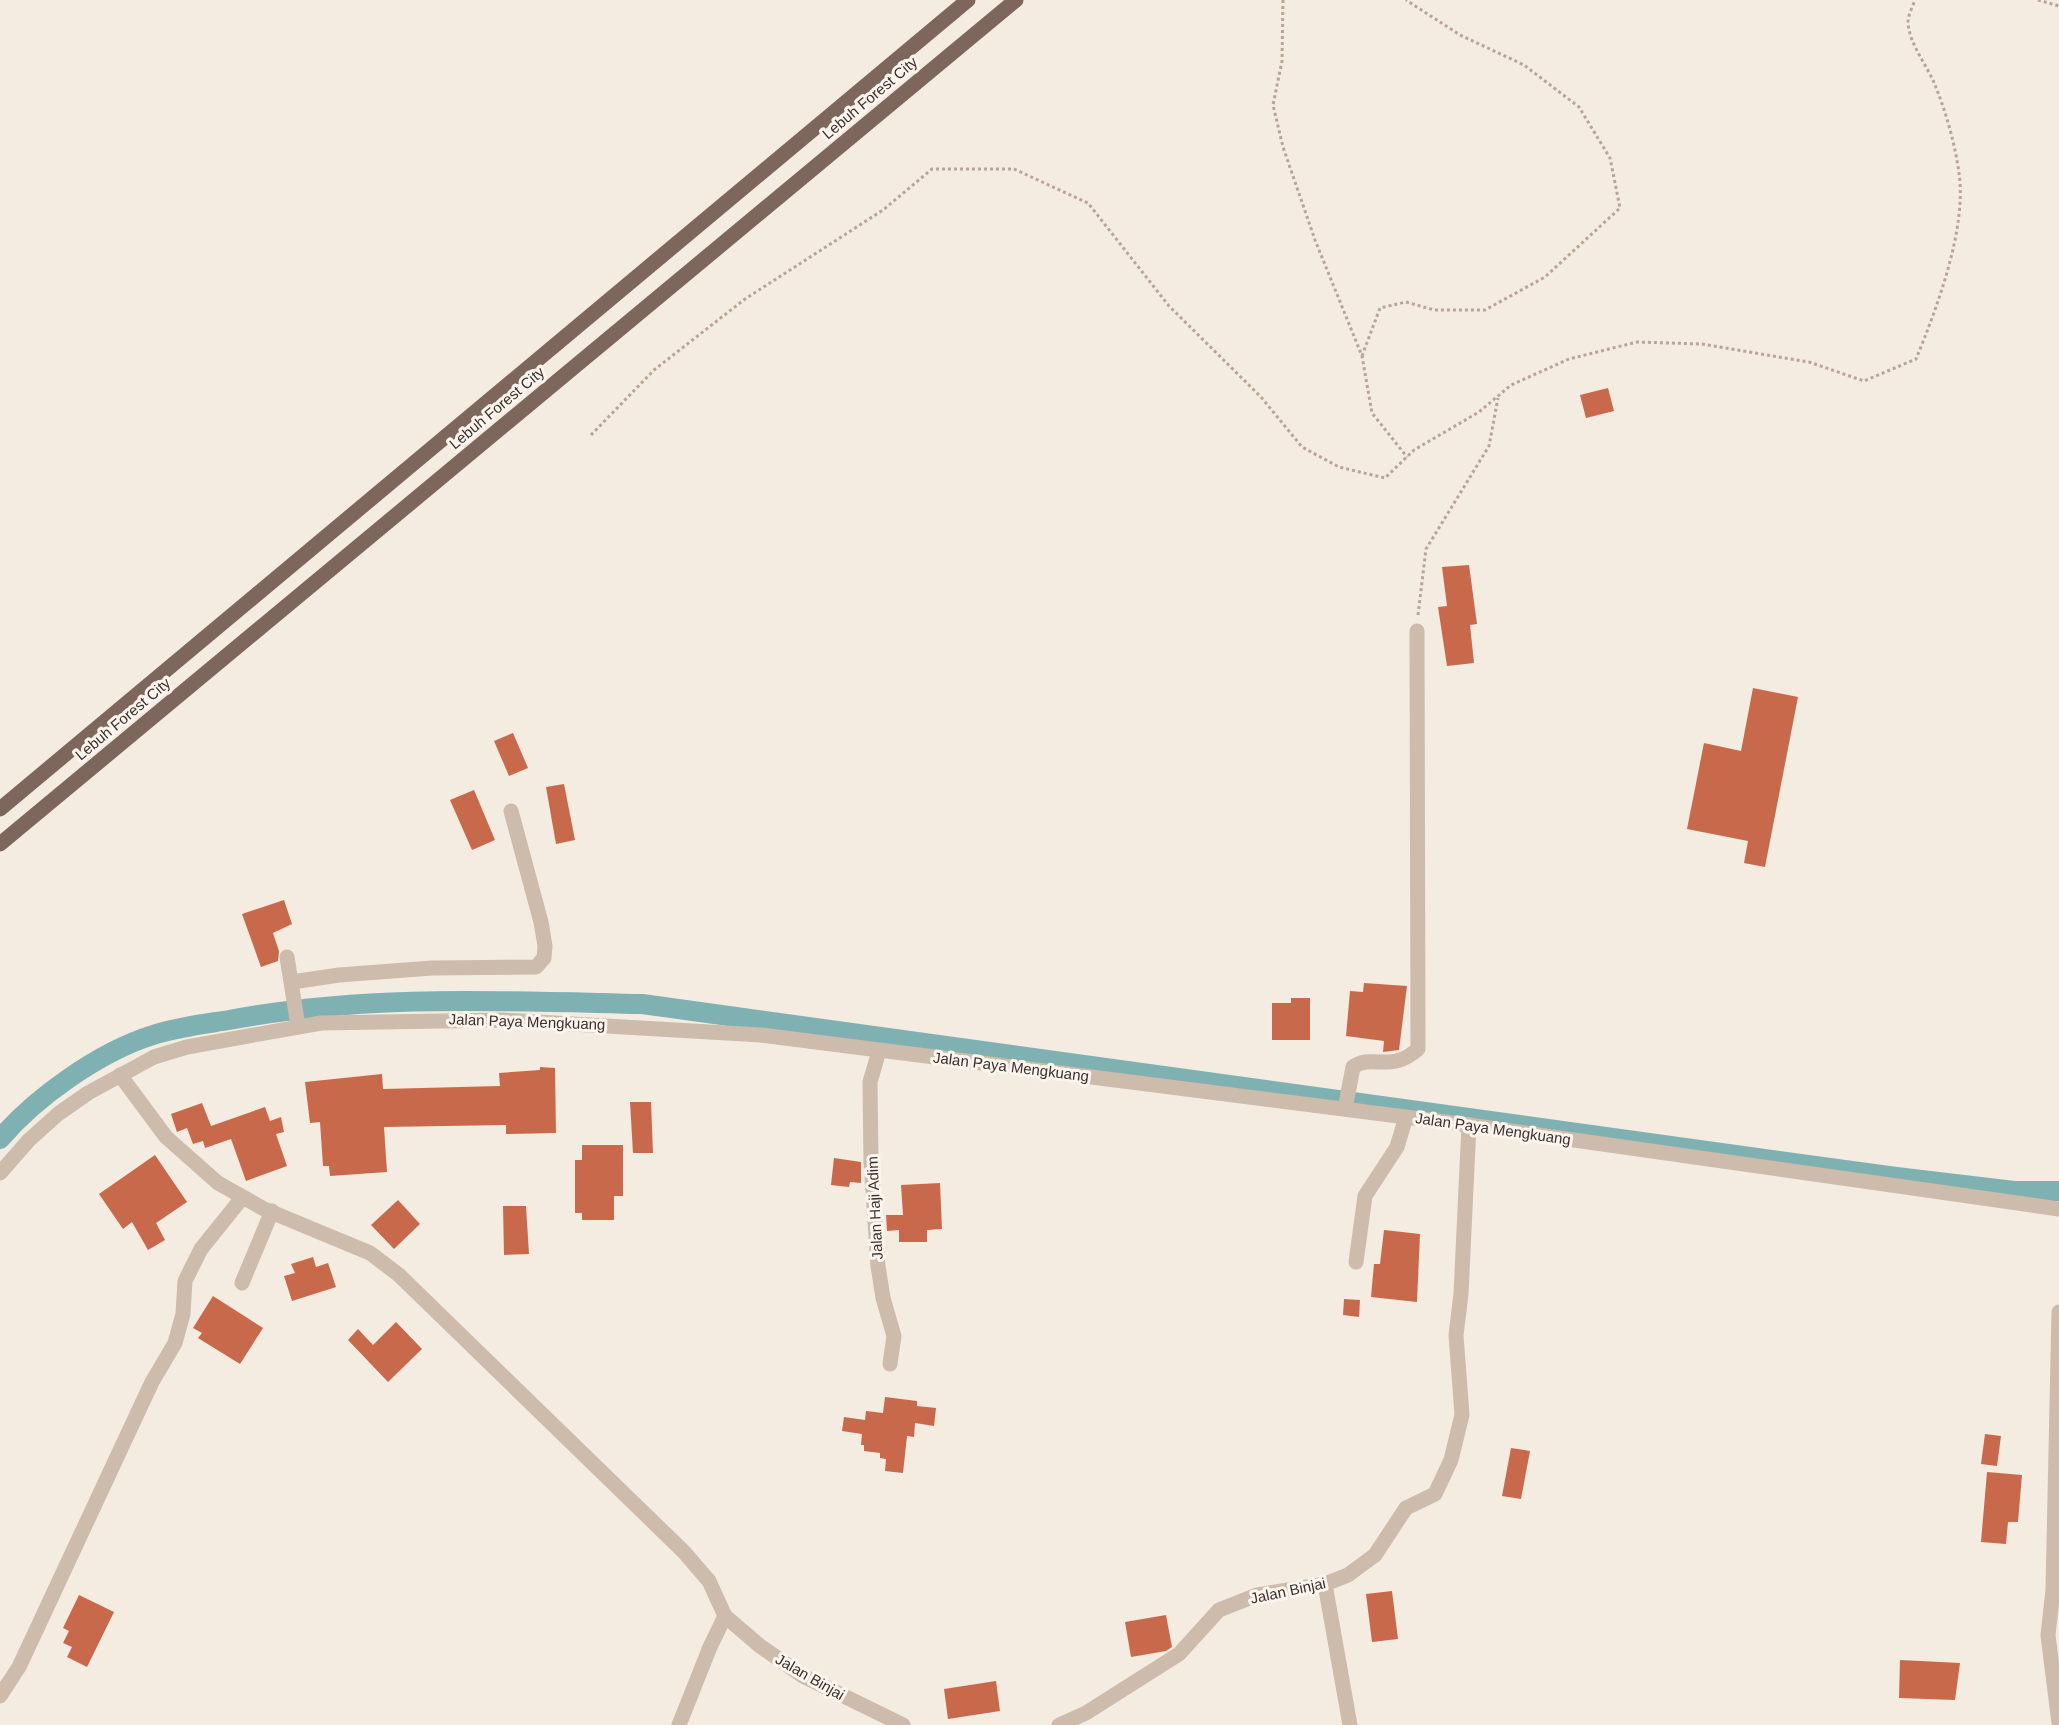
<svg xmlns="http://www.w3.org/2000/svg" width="2059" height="1725" font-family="Helvetica,sans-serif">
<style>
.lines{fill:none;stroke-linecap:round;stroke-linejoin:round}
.canal{stroke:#7fb0b2;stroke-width:20}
.building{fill:#c8694b}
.path{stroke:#b9a596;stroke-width:3;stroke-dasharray:3 3;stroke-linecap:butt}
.minor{stroke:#cdbbac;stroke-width:15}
.major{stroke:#7d675c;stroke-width:15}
.labels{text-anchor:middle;stroke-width:6;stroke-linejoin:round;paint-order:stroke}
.street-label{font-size:15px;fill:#3b302b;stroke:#fbf5ee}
</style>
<rect width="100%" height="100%" fill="#f4ebe1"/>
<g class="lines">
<path class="canal" d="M 0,1139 C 36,1097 99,1052 153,1035 C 177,1027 204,1024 229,1020 C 366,994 504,1001 642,1004 L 1896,1177 L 2014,1191 L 2059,1191"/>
</g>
<g class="building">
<path d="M 1608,388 L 1614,411 L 1586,418 L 1580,395 Z"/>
<path d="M 1469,565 L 1477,624 L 1470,625 L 1474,663 L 1447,666 L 1438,607 L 1447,606 L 1442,567 Z"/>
<path d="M 1753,688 L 1798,697 L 1765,867 L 1744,863 L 1748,841 L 1687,829 L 1704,743 L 1741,751 Z"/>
<path d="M 513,733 L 528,768 L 509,776 L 494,741 Z"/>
<path d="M 564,784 L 575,840 L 556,844 L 546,787 Z"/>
<path d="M 474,790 L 495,840 L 472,850 L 450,800 Z"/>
<path d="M 284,900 L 292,924 L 273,933 L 279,951 L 278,961 L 261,967 L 242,914 Z"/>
<path d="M 1364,983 L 1407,986 L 1399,1050 L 1383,1052 L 1384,1041 L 1346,1036 L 1350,991 L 1363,992 Z"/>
<path d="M 1291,998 L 1310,998 L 1310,1040 L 1272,1040 L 1272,1003 L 1291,1003 Z"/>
<path d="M 540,1067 L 555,1068 L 556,1133 L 506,1134 L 506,1125 L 384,1127 L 387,1172 L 330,1176 L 329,1166 L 323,1166 L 320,1122 L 310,1123 L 305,1082 L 382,1074 L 383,1089 L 500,1086 L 499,1073 L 540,1070 Z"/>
<path d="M 630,1102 L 651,1102 L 653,1153 L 633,1153 Z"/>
<path d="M 202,1103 L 211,1126 L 265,1107 L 270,1121 L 281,1117 L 284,1132 L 276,1134 L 287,1166 L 246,1181 L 231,1139 L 205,1148 L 203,1141 L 193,1144 L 187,1128 L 177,1132 L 171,1114 Z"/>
<path d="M 582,1145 L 623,1145 L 623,1196 L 614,1196 L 614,1220 L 582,1220 L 582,1213 L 575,1213 L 575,1160 L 582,1160 Z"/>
<path d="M 155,1155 L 187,1202 L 156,1223 L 165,1240 L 148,1250 L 132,1222 L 123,1229 L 99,1194 Z"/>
<path d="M 834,1158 L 861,1162 L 861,1183 L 850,1182 L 849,1187 L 831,1185 Z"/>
<path d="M 940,1183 L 942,1229 L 927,1230 L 927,1242 L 899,1242 L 899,1230 L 887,1231 L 886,1215 L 903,1215 L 901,1185 Z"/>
<path d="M 398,1200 L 420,1224 L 394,1249 L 371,1225 Z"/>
<path d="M 503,1206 L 526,1206 L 529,1254 L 504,1255 Z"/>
<path d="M 1384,1230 L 1420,1234 L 1417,1302 L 1371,1297 L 1374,1264 L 1380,1264 Z"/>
<path d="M 313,1257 L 316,1267 L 328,1263 L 336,1287 L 292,1301 L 284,1276 L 295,1273 L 291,1264 Z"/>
<path d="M 213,1296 L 263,1328 L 240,1364 L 198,1338 L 202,1333 L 193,1328 Z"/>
<path d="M 1344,1299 L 1360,1300 L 1359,1317 L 1343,1315 Z"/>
<path d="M 396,1322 L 422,1349 L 388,1382 L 348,1340 L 358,1329 L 373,1345 Z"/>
<path d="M 885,1397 L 917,1401 L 917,1406 L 936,1408 L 934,1426 L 915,1423 L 914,1437 L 907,1436 L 903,1473 L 885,1471 L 886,1459 L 880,1458 L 880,1453 L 864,1451 L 864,1445 L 861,1445 L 862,1434 L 842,1431 L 844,1417 L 865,1420 L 866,1411 L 883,1413 Z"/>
<path d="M 1985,1434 L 2001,1436 L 1997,1466 L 1981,1464 Z"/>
<path d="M 1511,1448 L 1530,1451 L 1521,1499 L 1502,1496 Z"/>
<path d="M 1987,1472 L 2022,1475 L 2018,1522 L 2008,1522 L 2006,1544 L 1981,1542 Z"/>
<path d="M 1392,1591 L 1398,1639 L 1372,1642 L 1366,1594 Z"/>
<path d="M 79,1595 L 114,1612 L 87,1667 L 67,1657 L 72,1647 L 63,1643 L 69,1631 L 63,1628 Z"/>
<path d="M 1166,1615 L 1172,1647 L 1166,1651 L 1131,1657 L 1125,1622 Z"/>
<path d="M 1900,1660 L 1960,1663 L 1955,1700 L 1899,1698 Z"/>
<path d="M 996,1681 L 1000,1711 L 948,1719 L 944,1689 Z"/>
</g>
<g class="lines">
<g class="path">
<path d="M 1283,0 L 1282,61 L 1273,105 L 1283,147 L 1315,240 L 1362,356 L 1372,413 L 1407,457"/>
<path d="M 2038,0 L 2059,6"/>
<path d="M 1362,356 L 1380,308 L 1406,302 L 1434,310 L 1485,310 L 1545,277 L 1620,208 L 1610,158 L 1579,107 L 1524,65 L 1460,35 L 1406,0"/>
<path d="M 591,435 L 654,370 L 745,299 L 883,210 L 932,169 L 1014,169 L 1088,203 L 1169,306 L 1261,397 L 1302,447 L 1339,467 L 1385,478 L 1414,450 L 1479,412 L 1511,385 L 1569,359 L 1637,342 L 1702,344 L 1809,362 L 1864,381 L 1916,359 C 1937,308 1967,228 1959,173 C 1955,144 1946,112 1935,85 C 1927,65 1909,44 1908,22 C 1908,15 1913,6 1915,0"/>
<path d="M 1418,615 L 1426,549 L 1489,446 L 1498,398"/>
</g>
<g class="minor">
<path d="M 287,957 L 298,1026"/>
<path d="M 292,982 L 339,975 L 432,968 L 536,967 L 544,958 L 545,946 L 541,922 L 511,811"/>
<path d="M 879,1051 L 870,1082 L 871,1162 L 878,1266 L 883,1298 L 894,1336 L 890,1364"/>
<path d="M 120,1075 L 166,1137 L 218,1183 L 264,1209 L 370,1253 L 399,1275 L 684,1552 L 709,1581 L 725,1616 L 710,1647 L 679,1725"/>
<path d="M 1345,1109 L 1353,1067 C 1373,1053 1390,1074 1418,1049 L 1417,631"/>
<path d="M 0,1173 L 29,1140 L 58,1114 L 88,1093 L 154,1057 L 187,1047 L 321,1023 L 503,1020 L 761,1035 L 1469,1125 L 2059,1209"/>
<path d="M 1356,1262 L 1365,1196 L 1397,1147 L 1406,1117"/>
<path d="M 242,1283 L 272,1211"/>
<path d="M 2059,1312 L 2053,1590 L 2048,1635 L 2059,1723"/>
<path d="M 1325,1584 L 1350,1725"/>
<path d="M 725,1616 L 760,1646 L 803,1676 L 903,1725"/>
<path d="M 0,1696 L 19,1667 L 152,1382 L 175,1343 L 183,1314 L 185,1281 L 201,1249 L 242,1198"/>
<path d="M 1059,1725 L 1086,1713 L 1179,1654 L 1219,1610 L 1257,1595 L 1325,1584 L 1348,1575 L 1375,1555 L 1406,1508 L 1435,1494 L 1451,1460 L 1462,1415 L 1456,1335 L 1461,1294 L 1469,1125"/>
</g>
<g class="major">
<path d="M 0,809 L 968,0"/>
<path d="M 0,844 L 1016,0"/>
</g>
</g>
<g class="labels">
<g class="street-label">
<text transform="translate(870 98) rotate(-40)" y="5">Lebuh Forest City</text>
<text transform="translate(497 408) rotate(-40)" y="5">Lebuh Forest City</text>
<text transform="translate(123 719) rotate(-40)" y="5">Lebuh Forest City</text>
<text transform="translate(527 1022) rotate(2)" y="5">Jalan Paya Mengkuang</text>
<text transform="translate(1011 1067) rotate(7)" y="5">Jalan Paya Mengkuang</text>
<text transform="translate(1493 1129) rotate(8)" y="5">Jalan Paya Mengkuang</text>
<text transform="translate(875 1208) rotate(-93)" y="5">Jalan Haji Adim</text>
<text transform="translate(1288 1591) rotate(-12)" y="5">Jalan Binjai</text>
<text transform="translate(810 1677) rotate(30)" y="5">Jalan Binjai</text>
</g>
</g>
</svg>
